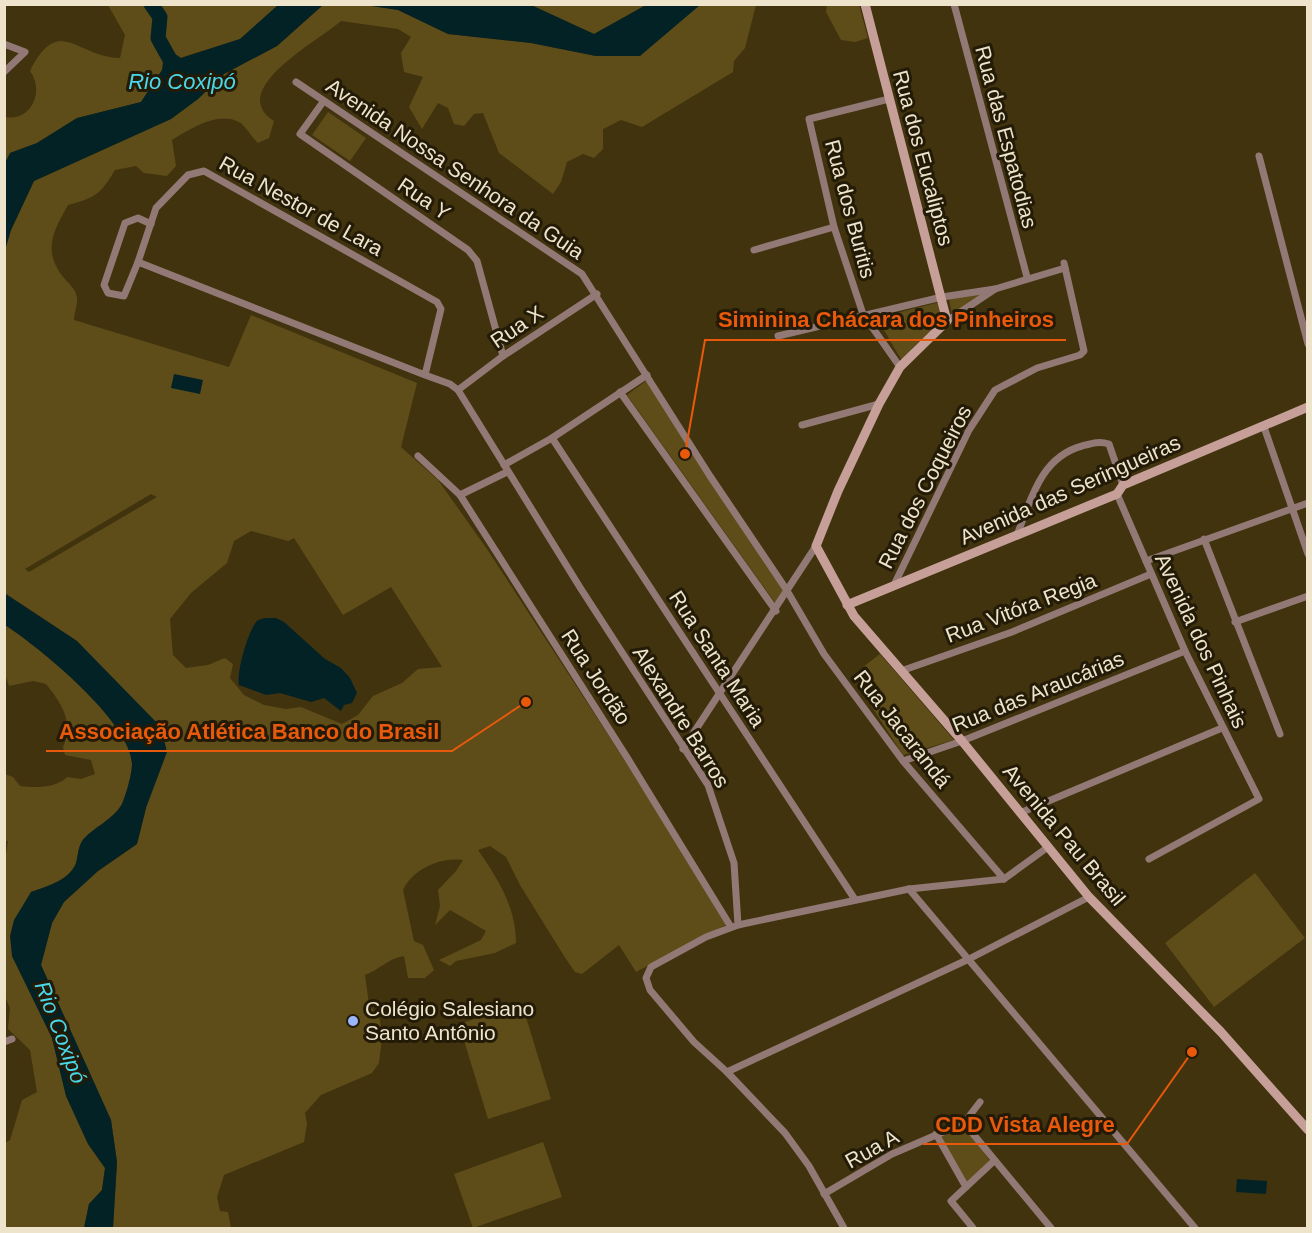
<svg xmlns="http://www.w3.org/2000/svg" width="1312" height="1233" font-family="Arial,sans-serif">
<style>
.green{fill:#5f4d19;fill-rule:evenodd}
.water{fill:#032226}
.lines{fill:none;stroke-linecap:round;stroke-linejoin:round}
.river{stroke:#032226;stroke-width:15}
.street{stroke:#927975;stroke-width:7}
.secondary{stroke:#c69f99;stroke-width:9}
.poi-dot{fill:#9bb5fd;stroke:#231b07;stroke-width:2}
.labels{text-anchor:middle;stroke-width:6;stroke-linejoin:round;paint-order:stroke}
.street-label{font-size:21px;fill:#eee4cb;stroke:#231b07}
.poi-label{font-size:21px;fill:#eee4cb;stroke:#231b07;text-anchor:start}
.water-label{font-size:22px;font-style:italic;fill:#49d7eb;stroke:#231b07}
.leader{fill:none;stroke:#e8590c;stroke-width:2}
.callout-dot{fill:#e8590c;stroke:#231b07;stroke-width:2}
.callout-label{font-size:22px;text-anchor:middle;font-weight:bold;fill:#e8590c;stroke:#231b07;stroke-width:6;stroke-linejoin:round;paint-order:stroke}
</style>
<rect width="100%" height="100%" fill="#40330d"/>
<g class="green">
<path d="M 108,5 L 279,5 L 240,39 L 180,58 L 162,70 L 141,102 L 77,118 L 37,143 L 10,153 L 5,163 L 5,117 C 31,122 45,91 30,71 C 59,13 77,58 120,58 L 125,35 Z"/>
<path d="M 323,5 L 365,5 L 398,10 L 448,34 L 531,43 L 596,56 L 700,5 L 756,5 L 745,48 L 734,61 L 733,72 L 642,127 L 621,120 L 603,129 L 603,149 L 594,158 L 583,154 L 567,162 L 561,182 L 553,194 L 499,153 L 483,113 L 474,114 L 464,126 L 454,124 L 448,108 L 438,103 L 422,129 L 409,107 L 423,77 L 404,72 L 401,53 L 411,37 L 398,29 L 341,21 C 320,40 225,90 274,121 L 269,138 L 258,143 C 252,138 246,126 239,122 C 218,111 190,129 172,140 L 176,166 L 167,176 L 144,173 L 136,166 L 115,170 C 101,194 95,198 68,205 C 53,232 42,251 64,278 C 69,284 75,288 77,297 C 78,304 74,313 74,320 L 229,367 L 251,315 L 417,383 L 401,447 L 438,480 L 487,549 L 644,790 L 726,925 L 636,972 L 619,945 L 582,974 L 575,972 L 564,956 L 520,885 L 506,857 L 490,846 L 478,850 C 498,879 516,907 516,943 L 495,953 L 456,961 L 450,966 L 439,960 L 481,940 L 486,931 L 450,910 L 435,925 L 440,906 L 438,890 L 456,871 L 463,860 C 440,857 413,869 403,890 L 414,941 L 423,945 L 434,970 L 425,978 L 408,978 L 404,956 C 389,958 379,970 365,975 L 369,1004 L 380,1020 L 382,1038 L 379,1063 L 372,1073 L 321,1095 L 305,1113 L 307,1124 L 304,1142 L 224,1175 L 217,1197 L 220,1211 L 228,1212 L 231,1228 L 113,1228 L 117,1162 L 111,1120 L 41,965 L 52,923 L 64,902 L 98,871 L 137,844 L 146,808 L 108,675 L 77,641 L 5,593 L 5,250 L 11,230 L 34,181 L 171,119 L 198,99 L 224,74 L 277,46 ZM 151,494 L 157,497 L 29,572 L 25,569 ZM 251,531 L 288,541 L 294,538 L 343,615 L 391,587 L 442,667 L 418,669 L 402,683 L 373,696 L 358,715 L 342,724 L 301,707 L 286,709 L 264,705 L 244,695 L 230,678 L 233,664 L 225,658 L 208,665 L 186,668 L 173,655 L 170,619 L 191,593 L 227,563 L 234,541 Z"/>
<path d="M 531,5 L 646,5 L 594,34 Z"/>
<path d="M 827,5 L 859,5 L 868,38 L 855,42 L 841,40 L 826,12 Z"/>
<path d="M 328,112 L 366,138 L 350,161 L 312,135 Z"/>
<path d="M 985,293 L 952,314 L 949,299 Z"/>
<path d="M 940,302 L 944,319 L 913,347 L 902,361 L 877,318 Z"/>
<path d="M 646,381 L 783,590 L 776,604 L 627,395 Z"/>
<path d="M 5,625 C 39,647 131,722 132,764 C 132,774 126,795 122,804 C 112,821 93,827 82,842 C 78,847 78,857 76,863 C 69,881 47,886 31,892 L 12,956 L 52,1038 L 66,1096 L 88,1144 L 105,1168 L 102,1190 L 89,1204 L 84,1228 L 5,1228 L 5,1143 L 10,1140 L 22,1100 L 37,1092 L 30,1050 L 8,1029 L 10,1008 L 4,994 L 4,866 L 8,841 L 4,841 L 5,774 L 13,777 L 20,786 C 34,788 57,788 67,777 L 81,779 L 95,774 L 91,760 L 65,755 L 63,747 C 74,722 62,704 46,684 L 33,681 L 9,686 L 5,674 Z"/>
<path d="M 880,654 L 954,740 L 903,755 L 870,704 L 884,694 L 863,667 Z"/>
<path d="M 1255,873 L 1305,938 L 1214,1007 L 1165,943 Z"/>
<path d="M 522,1004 L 551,1099 L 488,1119 L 459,1024 Z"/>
<path d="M 963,1125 L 990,1161 L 966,1184 L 939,1136 Z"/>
<path d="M 543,1142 L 562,1197 L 473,1228 L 454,1174 Z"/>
</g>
<g class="water">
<path d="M 279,4 L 323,5 L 277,46 L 224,74 L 198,99 L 171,119 L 34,181 L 11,230 L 5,250 L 5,163 L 10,153 L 37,143 L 77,118 L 141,102 L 162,70 L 165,47 L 181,58 L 240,39 Z"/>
<path d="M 365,5 L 531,5 L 594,34 L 646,5 L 700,5 L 640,56 L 596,56 L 531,43 L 448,34 L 398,10 Z"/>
<path d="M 174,374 L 203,380 L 200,394 L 171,388 Z"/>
<path d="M 4,593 L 77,641 L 161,727 L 167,752 L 146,808 L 137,844 L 98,871 L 64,902 L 52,923 L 41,965 L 111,1120 L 117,1162 L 113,1228 L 84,1228 L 89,1204 L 102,1190 L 105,1168 L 88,1144 L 66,1096 L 52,1038 L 12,956 L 10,936 L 14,920 L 31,892 C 47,886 69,881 76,863 C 78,857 78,847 82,841 C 93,827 112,821 122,804 C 126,795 132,774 132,764 C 131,722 39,647 5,625 Z"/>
<path d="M 276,618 L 284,622 L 325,659 L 341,668 L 350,678 L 357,693 L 352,703 L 344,705 L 341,711 L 324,698 L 311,702 L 280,693 L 266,695 L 239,685 C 236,674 248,630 257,621 C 262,617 271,618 276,618 Z"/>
<path d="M 1237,1179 L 1267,1181 L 1266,1194 L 1236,1192 Z"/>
</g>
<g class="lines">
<path class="river" d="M 151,4 L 160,17 L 158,38 L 173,65"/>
<g class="street">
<path d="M 954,4 L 1027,277"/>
<path d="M 4,44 L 25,52 L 4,72"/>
<path d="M 296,82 L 582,274 L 710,476 L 786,589 L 824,654 L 903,761 L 1004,879"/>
<path d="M 889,99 L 809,119 L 834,227 L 863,314 L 900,367"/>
<path d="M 323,102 L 300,134 L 468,250 L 477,261 L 503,356"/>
<path d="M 1259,156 L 1308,344"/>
<path d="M 754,250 L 834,227"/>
<path d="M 138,262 L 124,296 L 108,293 L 104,285 L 125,223 L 138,218 L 151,224"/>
<path d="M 947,321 L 995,289 L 1065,268"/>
<path d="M 778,336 L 942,297 L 995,289"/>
<path d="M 425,375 L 441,309 L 437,302 L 204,171 L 188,175 L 156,208 L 138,262 L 425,375 L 450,384 L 458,390 L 581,589 L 708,785 L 734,863 L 738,925 L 706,937 L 651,967 L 646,978 L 650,990 L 694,1042 L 727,1072 L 785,1133 L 809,1166 L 844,1228"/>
<path d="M 458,390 L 503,356 L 597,294"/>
<path d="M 620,392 L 776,611"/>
<path d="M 802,425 L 879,404"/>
<path d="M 1264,427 L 1308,554"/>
<path d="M 552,438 L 854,898"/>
<path d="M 418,456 L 460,495 L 628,759 L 731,927"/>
<path d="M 504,465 L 552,438 L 647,375"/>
<path d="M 1117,494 L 1185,651 L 1259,799 L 1149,859"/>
<path d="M 460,495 L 507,472"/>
<path d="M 1017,535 C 1031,499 1041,457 1082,446 C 1093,443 1099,441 1109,444 L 1123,485"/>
<path d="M 1204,539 L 1280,734"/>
<path d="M 1146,561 L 1308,503"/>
<path d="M 894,585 L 969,430 L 995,390 L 1037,368 L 1080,355 L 1084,351 L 1064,263"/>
<path d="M 1235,622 L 1308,596"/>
<path d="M 901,671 L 1012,632 L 1151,574"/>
<path d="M 683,749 L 816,546"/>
<path d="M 903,761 L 962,741 L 1185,651"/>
<path d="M 1020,813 L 1222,728"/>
<path d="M 909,889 L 1195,1228"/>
<path d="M 738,925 L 909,889 L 1004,879 L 1048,847"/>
<path d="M 4,1042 L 12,1039"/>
<path d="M 727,1072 L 969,959 L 1089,897"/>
<path d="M 964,1123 L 1051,1228"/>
<path d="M 936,1134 L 966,1187"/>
<path d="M 824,1194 L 892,1154 L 964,1123 L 980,1102"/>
<path d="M 973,1228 L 951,1201 L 994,1161"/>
</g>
<g class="secondary">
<path d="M 865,4 L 947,321 L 900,367 L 879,404 L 838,491 L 816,546 L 854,616 L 962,741 L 1089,897 L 1221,1032 L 1308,1130"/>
<path d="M 847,605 L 1117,494 L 1123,485 L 1308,407"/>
</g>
</g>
<circle class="poi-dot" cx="353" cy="1021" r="6"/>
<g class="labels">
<g class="street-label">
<text transform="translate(1006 137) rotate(75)" y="7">Rua das Espatodias</text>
<text transform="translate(923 158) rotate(75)" y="7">Rua dos Eucaliptos</text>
<text transform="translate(455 169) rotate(34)" y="7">Avenida Nossa Senhora da Guia</text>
<text transform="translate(424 199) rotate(34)" y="7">Rua Y</text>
<text transform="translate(301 206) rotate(29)" y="7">Rua Nestor de Lara</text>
<text transform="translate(850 209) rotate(75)" y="7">Rua dos Buritis</text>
<text transform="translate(517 327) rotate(-34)" y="7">Rua X</text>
<text transform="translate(925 487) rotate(-63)" y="7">Rua dos Coqueiros</text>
<text transform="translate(1070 490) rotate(-24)" y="7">Avenida das Seringueiras</text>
<text transform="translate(1021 608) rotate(-21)" y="7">Rua Vitóra Regia</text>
<text transform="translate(1201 641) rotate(65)" y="7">Avenida dos Pinhais</text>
<text transform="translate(717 659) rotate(57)" y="7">Rua Santa Maria</text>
<text transform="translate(596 677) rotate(57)" y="7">Rua Jordão</text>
<text transform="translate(1038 692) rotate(-22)" y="7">Rua das Araucárias</text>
<text transform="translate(681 717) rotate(58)" y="7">Alexandre Barros</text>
<text transform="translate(902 729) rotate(52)" y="7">Rua Jacarandá</text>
<text transform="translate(1064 835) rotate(50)" y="7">Avenida Pau Brasil</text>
<text transform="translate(872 1149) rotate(-29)" y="7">Rua A</text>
</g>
<g class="poi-label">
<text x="365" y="1016">Colégio Salesiano<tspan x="365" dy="24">Santo Antônio</tspan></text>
</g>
<g class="water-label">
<text x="182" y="89">Rio Coxipó</text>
<text transform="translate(61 1032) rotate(69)" y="8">Rio Coxipó</text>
</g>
</g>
<path class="leader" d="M685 454L705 340H1066M526 702L452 751H46M1192 1052L1127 1144H923"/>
<g class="callout-dot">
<circle cx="685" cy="454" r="6"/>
<circle cx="526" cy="702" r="6"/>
<circle cx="1192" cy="1052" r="6"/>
</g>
<g class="callout-label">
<text x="886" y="327">Siminina Chácara dos Pinheiros</text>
<text x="249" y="739">Associação Atlética Banco do Brasil</text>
<text x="1025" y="1132">CDD Vista Alegre</text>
</g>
<rect width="1312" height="1233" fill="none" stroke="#eee4cb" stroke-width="12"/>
</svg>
